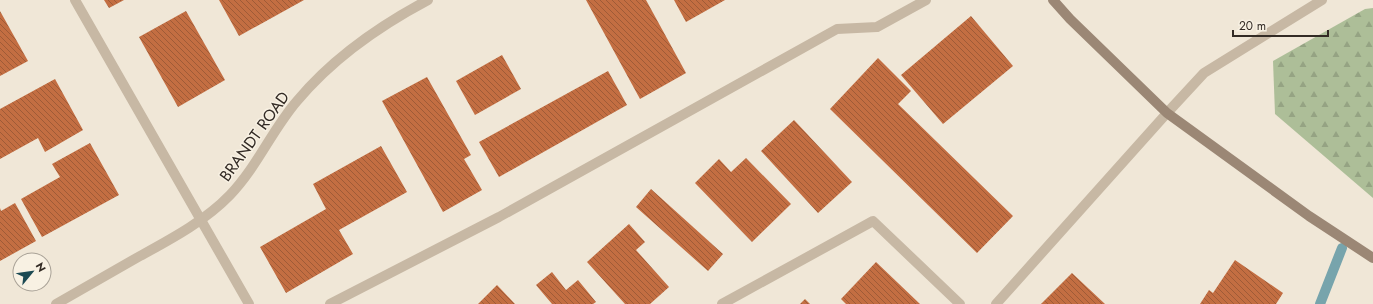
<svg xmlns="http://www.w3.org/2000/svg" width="1373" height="304" font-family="Jost,sans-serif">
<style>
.forest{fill:url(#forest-firs)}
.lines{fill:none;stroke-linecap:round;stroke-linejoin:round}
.stream{stroke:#77a4ac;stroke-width:10}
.building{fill:url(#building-back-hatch)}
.service{stroke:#c7b8a4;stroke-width:10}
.minor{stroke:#c7b8a4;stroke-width:10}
.tertiary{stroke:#c7b8a4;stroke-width:10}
.secondary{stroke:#9b8775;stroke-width:10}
.labels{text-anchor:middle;stroke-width:3;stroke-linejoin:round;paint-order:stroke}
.street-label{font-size:16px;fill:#332b25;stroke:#f8f1e3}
</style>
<defs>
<pattern id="forest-firs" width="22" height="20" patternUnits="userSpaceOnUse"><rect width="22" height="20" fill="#adbe98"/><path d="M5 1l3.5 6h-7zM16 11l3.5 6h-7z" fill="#95a383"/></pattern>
<pattern id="building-back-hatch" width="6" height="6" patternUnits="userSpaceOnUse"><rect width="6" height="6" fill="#c36e42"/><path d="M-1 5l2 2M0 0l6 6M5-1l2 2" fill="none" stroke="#9f5b37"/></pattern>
</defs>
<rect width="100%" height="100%" fill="#f0e7d7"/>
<path class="forest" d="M 1373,8 L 1373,198 L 1275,114 L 1273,61 L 1365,9 Z"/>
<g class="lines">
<path class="stream" d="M 1320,304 L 1342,248"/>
</g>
<g class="building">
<path d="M 104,0 L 124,0 L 109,8 Z"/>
<path d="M 219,0 L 304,0 L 239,36 Z"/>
<path d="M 586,0 L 646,0 L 686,73 L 640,99 Z"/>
<path d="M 674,0 L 725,0 L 686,22 Z"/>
<path d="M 0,11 L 28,61 L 0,76 Z"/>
<path d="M 186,11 L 225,80 L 178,107 L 139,37 Z"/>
<path d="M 971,16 L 1013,66 L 943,124 L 901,75 Z"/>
<path d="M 502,55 L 521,89 L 475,115 L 456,81 Z"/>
<path d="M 878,58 L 911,91 L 898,104 L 1013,216 L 977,253 L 830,109 Z"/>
<path d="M 608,71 L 627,105 L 499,177 L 479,142 Z"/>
<path d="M 427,77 L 471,155 L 464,159 L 482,190 L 443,212 L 382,101 Z"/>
<path d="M 55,79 L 83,130 L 45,152 L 38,138 L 0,159 L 0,109 Z"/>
<path d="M 794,120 L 852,182 L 818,213 L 761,151 Z"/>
<path d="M 90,143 L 119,195 L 42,237 L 21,199 L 60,177 L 52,164 Z"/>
<path d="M 381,146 L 407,192 L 339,230 L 353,254 L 286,293 L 260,247 L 326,209 L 313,184 Z"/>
<path d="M 746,158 L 791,204 L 752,242 L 695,183 L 719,159 L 731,172 Z"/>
<path d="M 651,189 L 723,254 L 708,271 L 636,207 Z"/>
<path d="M 15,203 L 36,241 L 0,261 L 0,208 L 1,211 Z"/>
<path d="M 629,224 L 645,242 L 636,250 L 669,287 L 650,304 L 625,304 L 587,262 Z"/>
<path d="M 1235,260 L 1283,293 L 1276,304 L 1200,304 L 1209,290 L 1213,293 Z"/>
<path d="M 876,262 L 920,304 L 846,304 L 841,299 Z"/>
<path d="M 552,272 L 566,290 L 578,280 L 596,302 L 593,304 L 552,304 L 536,285 Z"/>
<path d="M 1072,273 L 1105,304 L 1041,304 Z"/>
<path d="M 497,285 L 515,304 L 478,304 Z"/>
<path d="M 805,299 L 810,304 L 800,304 Z"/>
</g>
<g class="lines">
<g class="service">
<path d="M 75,0 L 249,304"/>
<path d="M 330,304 L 499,217 L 837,29 L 877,27 L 926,0"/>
<path d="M 722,304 L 873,221 L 960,304"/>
<path d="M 996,304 L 1167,113"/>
</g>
<path class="minor" d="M 1167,113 L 1204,73 L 1322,0"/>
<path class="tertiary" d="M 56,304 C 84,288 112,272 140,256 C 171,239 205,221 230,195 C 257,167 272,130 297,101 C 332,59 379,26 428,0"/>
<path class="secondary" d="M 1053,0 L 1070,19 L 1167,113 L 1309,216 L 1373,258"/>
</g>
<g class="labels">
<g class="street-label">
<text transform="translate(254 136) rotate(-54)" y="6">BRANDT ROAD</text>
</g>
</g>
<g transform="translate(32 272) rotate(61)"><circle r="19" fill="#f8f1e3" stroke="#a9a297"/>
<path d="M0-3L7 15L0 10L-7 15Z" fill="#1c4a53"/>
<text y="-6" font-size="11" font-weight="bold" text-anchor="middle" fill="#332b25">N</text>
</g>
<path d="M1233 30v6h95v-6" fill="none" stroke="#332b25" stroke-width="2"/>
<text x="1239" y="30" font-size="12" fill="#332b25" stroke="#f8f1e3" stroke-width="3" paint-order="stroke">20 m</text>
</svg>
